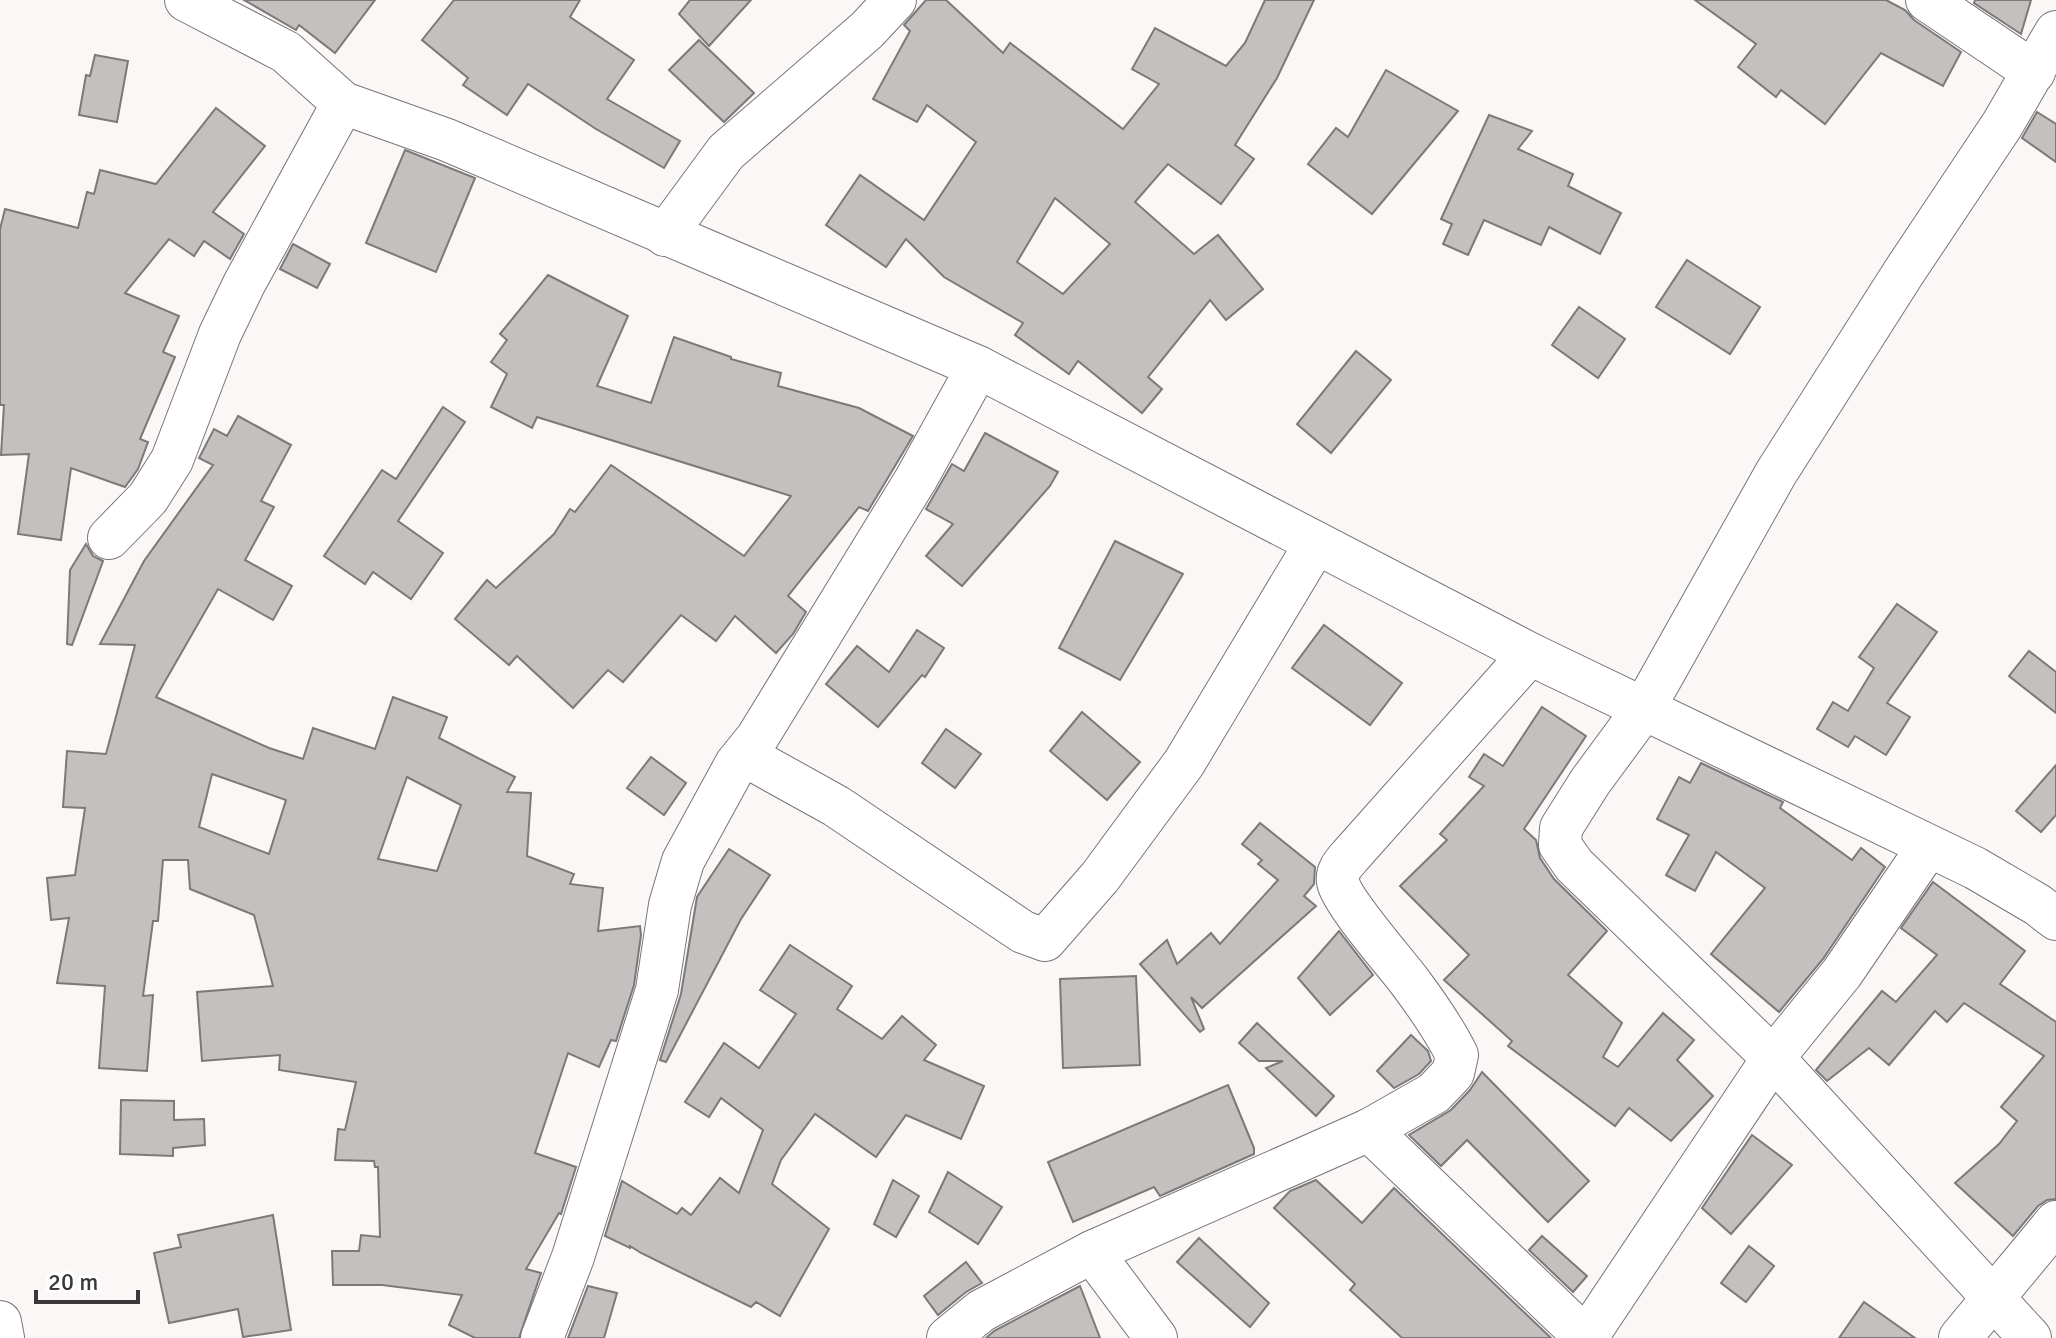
<svg xmlns="http://www.w3.org/2000/svg" width="2056" height="1338" font-family="Signika,sans-serif">
<style>
.building{fill:#c4c0c0;stroke:#7d7979;stroke-width:2;fill-rule:evenodd}
.lines{fill:none;stroke-linecap:round;stroke-linejoin:round}
.minor-casing{stroke:#797575;stroke-width:44}
.minor{stroke:#fff;stroke-width:42}
</style>
<rect width="100%" height="100%" fill="#fcf7f7"/>
<g class="building">
<path d="M 244,0 L 375,0 L 335,53 L 299,25 L 296,30 Z"/>
<path d="M 454,0 L 580,0 L 570,17 L 634,60 L 607,99 L 680,141 L 664,168 L 596,129 L 528,84 L 507,115 L 463,85 L 468,78 L 422,40 Z"/>
<path d="M 690,0 L 751,0 L 709,46 L 679,14 Z"/>
<path d="M 926,0 L 946,0 L 1003,53 L 1010,43 L 1123,129 L 1159,84 L 1132,69 L 1155,28 L 1226,66 L 1245,43 L 1265,0 L 1314,0 L 1277,78 L 1235,145 L 1254,159 L 1221,204 L 1168,164 L 1135,202 L 1194,254 L 1218,235 L 1263,289 L 1226,320 L 1210,300 L 1148,377 L 1162,389 L 1142,413 L 1078,361 L 1069,374 L 1015,335 L 1023,323 L 944,277 L 906,239 L 886,267 L 826,225 L 860,175 L 924,220 L 976,142 L 927,105 L 917,122 L 873,99 L 910,31 L 904,25 ZM 1055,198 L 1110,244 L 1063,294 L 1017,262 Z"/>
<path d="M 1695,0 L 1886,0 L 1905,10 L 1914,20 L 1961,52 L 1943,86 L 1881,53 L 1825,124 L 1781,90 L 1776,97 L 1738,67 L 1756,44 Z"/>
<path d="M 1975,0 L 2031,0 L 2021,34 L 1974,3 Z"/>
<path d="M 699,40 L 754,93 L 724,122 L 669,70 Z"/>
<path d="M 95,55 L 128,61 L 117,122 L 79,115 L 86,75 L 90,76 Z"/>
<path d="M 1386,70 L 1458,111 L 1372,214 L 1308,164 L 1336,128 L 1348,137 Z"/>
<path d="M 216,108 L 265,146 L 213,212 L 244,234 L 230,259 L 204,241 L 194,256 L 169,239 L 125,293 L 179,316 L 163,352 L 175,357 L 140,439 L 148,442 L 138,469 L 125,487 L 71,468 L 61,540 L 18,534 L 29,454 L 1,455 L 4,405 L 0,405 L 0,229 L 5,209 L 78,228 L 87,192 L 94,194 L 100,170 L 156,184 Z"/>
<path d="M 2037,112 L 2056,124 L 2056,162 L 2022,138 Z"/>
<path d="M 1489,115 L 1532,131 L 1518,149 L 1573,174 L 1568,186 L 1621,213 L 1600,254 L 1549,227 L 1541,245 L 1484,220 L 1468,255 L 1443,244 L 1452,224 L 1441,219 Z"/>
<path d="M 405,150 L 475,178 L 436,272 L 366,243 Z"/>
<path d="M 293,244 L 330,264 L 317,288 L 280,269 Z"/>
<path d="M 1687,260 L 1760,307 L 1730,354 L 1656,307 Z"/>
<path d="M 548,275 L 628,316 L 597,386 L 651,403 L 674,337 L 731,357 L 731,359 L 781,373 L 778,386 L 859,408 L 913,436 L 868,511 L 859,507 L 788,596 L 806,612 L 793,634 L 776,653 L 735,616 L 716,641 L 681,615 L 623,682 L 608,670 L 573,708 L 517,656 L 509,665 L 455,619 L 487,580 L 496,588 L 554,534 L 570,509 L 575,512 L 611,465 L 744,556 L 791,496 L 537,417 L 532,428 L 491,407 L 507,374 L 491,362 L 507,340 L 500,334 Z"/>
<path d="M 1579,307 L 1625,339 L 1598,378 L 1552,345 Z"/>
<path d="M 1356,351 L 1391,380 L 1331,453 L 1297,424 Z"/>
<path d="M 443,407 L 465,422 L 398,521 L 443,553 L 411,599 L 373,572 L 365,584 L 324,556 L 382,470 L 396,479 Z"/>
<path d="M 238,416 L 291,445 L 261,501 L 274,507 L 245,560 L 292,586 L 273,620 L 218,589 L 156,697 L 269,748 L 303,759 L 313,728 L 375,749 L 393,697 L 447,717 L 439,738 L 515,777 L 507,792 L 531,793 L 527,856 L 574,874 L 570,884 L 603,888 L 598,931 L 640,926 L 641,935 L 634,985 L 616,1041 L 611,1040 L 599,1067 L 568,1053 L 535,1153 L 576,1167 L 561,1214 L 559,1213 L 526,1269 L 541,1273 L 519,1338 L 475,1338 L 449,1325 L 462,1295 L 382,1285 L 333,1285 L 332,1251 L 359,1251 L 361,1235 L 380,1237 L 378,1167 L 375,1167 L 374,1161 L 335,1160 L 338,1129 L 345,1130 L 356,1082 L 279,1070 L 280,1055 L 202,1061 L 197,992 L 273,986 L 254,915 L 190,889 L 188,860 L 163,860 L 158,921 L 153,921 L 143,996 L 153,995 L 147,1071 L 99,1068 L 105,986 L 57,983 L 69,918 L 51,920 L 47,878 L 75,875 L 85,808 L 63,807 L 67,751 L 106,754 L 135,645 L 100,644 L 144,561 L 213,465 L 199,458 L 214,429 L 227,436 ZM 212,774 L 286,800 L 269,854 L 199,827 ZM 407,777 L 461,805 L 437,871 L 378,859 Z"/>
<path d="M 985,433 L 1058,472 L 1050,486 L 962,586 L 926,556 L 953,524 L 926,509 L 952,464 L 964,471 Z"/>
<path d="M 1115,541 L 1183,574 L 1120,680 L 1059,648 Z"/>
<path d="M 86,544 L 93,556 L 103,561 L 72,645 L 67,644 L 70,570 Z"/>
<path d="M 1897,604 L 1937,632 L 1887,703 L 1910,717 L 1886,755 L 1855,736 L 1848,747 L 1817,729 L 1833,702 L 1848,711 L 1874,668 L 1859,657 Z"/>
<path d="M 1324,625 L 1402,683 L 1370,725 L 1292,668 Z"/>
<path d="M 917,630 L 944,648 L 925,677 L 922,675 L 878,727 L 826,684 L 857,646 L 889,672 Z"/>
<path d="M 2029,651 L 2056,672 L 2056,713 L 2009,676 Z"/>
<path d="M 1542,707 L 1586,736 L 1524,829 L 1536,840 L 1540,858 L 1554,879 L 1607,931 L 1568,975 L 1622,1023 L 1603,1057 L 1618,1067 L 1663,1013 L 1694,1040 L 1677,1060 L 1713,1096 L 1671,1141 L 1629,1108 L 1615,1126 L 1508,1046 L 1512,1041 L 1444,980 L 1469,955 L 1400,886 L 1447,840 L 1440,834 L 1484,786 L 1469,777 L 1484,754 L 1503,766 Z"/>
<path d="M 1082,712 L 1140,762 L 1107,800 L 1050,751 Z"/>
<path d="M 946,729 L 981,754 L 955,788 L 922,763 Z"/>
<path d="M 651,757 L 686,783 L 664,815 L 627,788 Z"/>
<path d="M 1701,763 L 1783,802 L 1780,808 L 1852,860 L 1861,848 L 1885,867 L 1823,959 L 1779,1012 L 1711,954 L 1765,888 L 1716,852 L 1695,891 L 1666,875 L 1689,835 L 1657,819 L 1679,777 L 1690,783 Z"/>
<path d="M 2056,765 L 2056,815 L 2041,832 L 2016,811 Z"/>
<path d="M 1260,823 L 1315,867 L 1314,884 L 1304,896 L 1316,906 L 1202,1008 L 1191,997 L 1204,1029 L 1200,1032 L 1140,964 L 1167,940 L 1177,964 L 1211,933 L 1220,944 L 1278,880 L 1258,864 L 1262,860 L 1242,844 Z"/>
<path d="M 729,849 L 770,875 L 741,919 L 666,1062 L 660,1060 L 681,994 L 697,897 Z"/>
<path d="M 1933,882 L 2025,951 L 2000,984 L 2056,1022 L 2056,1199 L 2047,1200 L 2038,1206 L 2013,1236 L 1955,1183 L 1999,1144 L 2017,1121 L 2001,1107 L 2044,1056 L 1964,1003 L 1947,1022 L 1935,1011 L 1889,1065 L 1869,1048 L 1827,1081 L 1816,1070 L 1882,991 L 1896,1002 L 1937,955 L 1901,928 Z"/>
<path d="M 1339,931 L 1373,975 L 1330,1015 L 1298,978 Z"/>
<path d="M 790,945 L 852,986 L 837,1009 L 882,1039 L 902,1016 L 936,1045 L 924,1060 L 984,1086 L 961,1139 L 906,1115 L 876,1157 L 815,1114 L 781,1160 L 772,1184 L 829,1229 L 780,1316 L 756,1302 L 751,1307 L 641,1253 L 630,1246 L 630,1248 L 605,1236 L 622,1181 L 677,1214 L 682,1208 L 691,1215 L 720,1178 L 739,1193 L 763,1130 L 721,1098 L 709,1117 L 685,1102 L 724,1043 L 759,1068 L 796,1014 L 760,990 Z"/>
<path d="M 1136,976 L 1140,1065 L 1063,1068 L 1060,979 Z"/>
<path d="M 1257,1023 L 1334,1096 L 1316,1116 L 1266,1068 L 1283,1061 L 1259,1061 L 1239,1043 Z"/>
<path d="M 1411,1035 L 1428,1051 L 1431,1061 L 1419,1074 L 1394,1088 L 1377,1071 Z"/>
<path d="M 1482,1072 L 1589,1181 L 1548,1222 L 1467,1140 L 1441,1166 L 1409,1135 L 1451,1110 L 1470,1090 Z"/>
<path d="M 1228,1085 L 1254,1148 L 1254,1154 L 1160,1196 L 1154,1187 L 1073,1222 L 1048,1162 Z"/>
<path d="M 121,1100 L 174,1101 L 174,1120 L 204,1119 L 205,1145 L 173,1148 L 173,1156 L 120,1154 Z"/>
<path d="M 1752,1135 L 1792,1165 L 1731,1234 L 1702,1208 Z"/>
<path d="M 948,1172 L 1002,1207 L 978,1244 L 929,1212 Z"/>
<path d="M 893,1180 L 919,1196 L 896,1237 L 874,1224 Z"/>
<path d="M 1316,1180 L 1362,1223 L 1394,1188 L 1551,1338 L 1402,1338 L 1350,1290 L 1355,1284 L 1274,1208 L 1290,1191 Z"/>
<path d="M 273,1215 L 291,1330 L 243,1337 L 238,1309 L 169,1323 L 154,1253 L 181,1247 L 178,1235 Z"/>
<path d="M 1542,1236 L 1587,1276 L 1573,1292 L 1529,1250 Z"/>
<path d="M 1199,1238 L 1269,1303 L 1250,1327 L 1177,1262 Z"/>
<path d="M 1749,1246 L 1774,1266 L 1746,1302 L 1721,1283 Z"/>
<path d="M 966,1262 L 982,1283 L 966,1292 L 938,1315 L 924,1296 Z"/>
<path d="M 588,1286 L 617,1293 L 604,1338 L 568,1338 Z"/>
<path d="M 1080,1286 L 1100,1338 L 986,1338 L 994,1331 Z"/>
<path d="M 1864,1302 L 1915,1338 L 1839,1338 Z"/>
</g>
<g class="lines">
<g class="minor-casing">
<g id="minor">
<path d="M 186,0 L 286,52 L 343,103 L 447,140 L 978,367 L 1530,654 L 1975,868 L 2038,905 L 2056,919"/>
<path d="M 1927,0 L 2034,72"/>
<path d="M 665,235 L 726,152 L 867,30 L 895,0"/>
<path d="M 109,538 L 148,498 L 172,460 L 220,334 L 244,284 L 343,103"/>
<path d="M 744,755 L 836,806 L 1023,932 L 1045,940 L 1100,877 L 1184,763 L 1316,543"/>
<path d="M 1369,1130 L 1586,1338"/>
<path d="M 1092,1252 L 1156,1338"/>
<path d="M 0,1322 L 3,1338"/>
<path d="M 542,1338 L 573,1257 L 657,990 L 670,905 L 683,861 L 736,764 L 757,738 L 916,479 L 978,367"/>
<path d="M 948,1338 L 981,1311 L 1092,1252 L 1369,1130 L 1434,1093 L 1453,1073 L 1457,1055 C 1444,1029 1428,1006 1410,982 C 1395,962 1342,902 1338,882 C 1336,871 1344,863 1351,855 L 1530,654"/>
<path d="M 1586,1338 L 1773,1058 L 1842,973 L 1928,847"/>
<path d="M 1960,1338 L 2056,1222"/>
<path d="M 2030,1338 L 1773,1058 L 1574,865 L 1560,845 L 1561,828 L 1590,782 L 1643,710 L 1776,473 L 1904,272 L 2002,125 L 2056,32"/>
</g>
</g>
<use href="#minor" class="minor"/>
</g>
<path d="M36 1290v12h102v-12" fill="none" stroke="#3a3838" stroke-width="4"/>
<text x="48" y="1290" font-size="24" fill="#3a3838" stroke="#ffffff" stroke-width="6" paint-order="stroke">20 m</text>
</svg>
